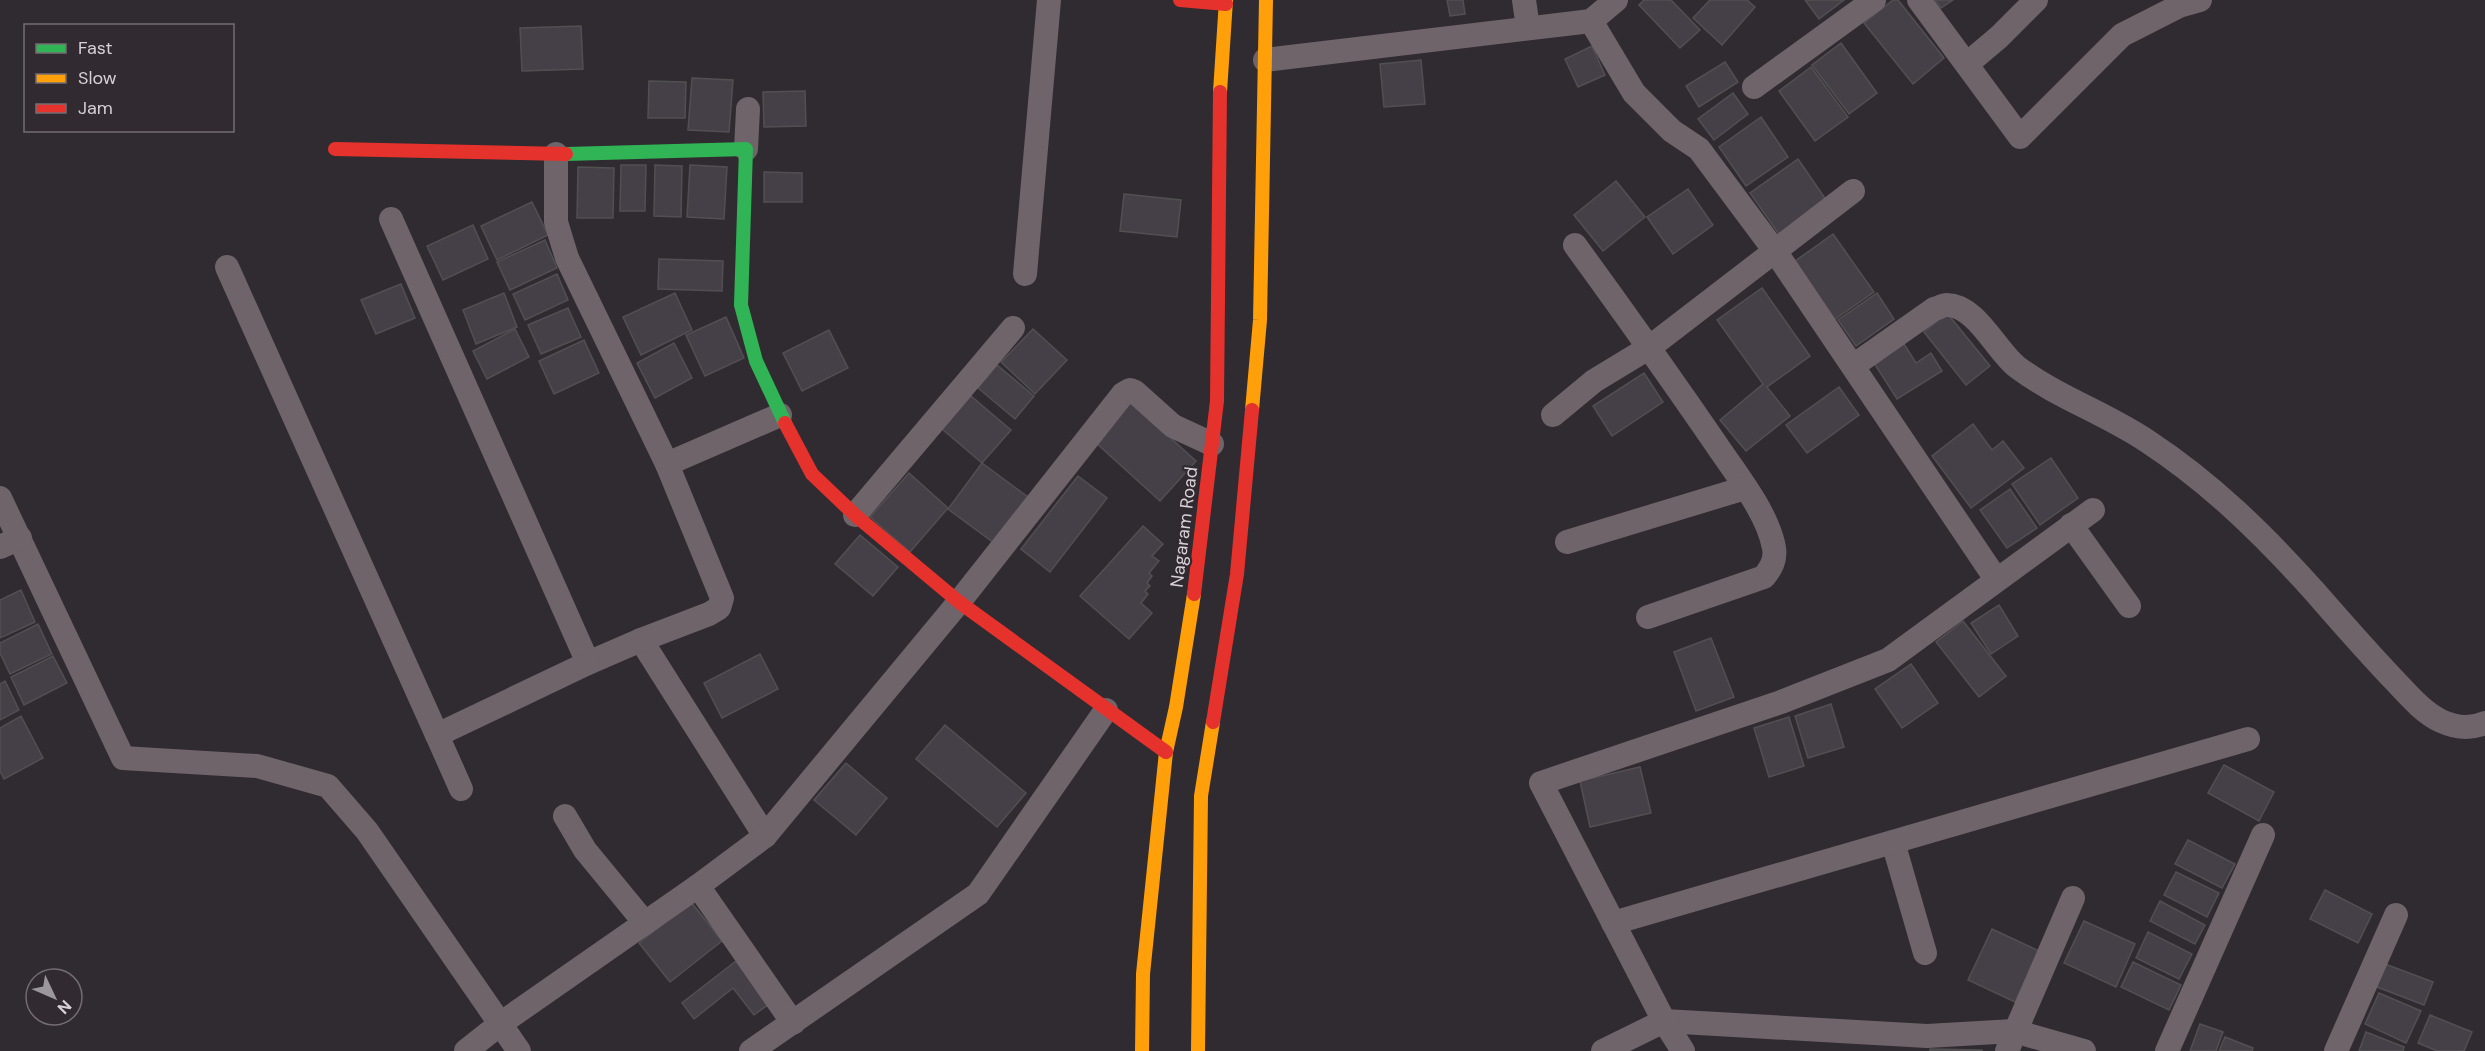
<svg xmlns="http://www.w3.org/2000/svg" width="2485" height="1051" font-family="'DM Sans',sans-serif">
<style>
.building{fill:#454047;stroke:#524f53;stroke-width:1.5}
.lines{fill:none;stroke-linecap:round;stroke-linejoin:round}
.street{stroke:#6e646a;stroke-width:24}
.fast{stroke:#30b455;stroke-width:14}
.slow{stroke:#ff9f0a;stroke-width:14}
.jam{stroke:#e5322d;stroke-width:14}
.labels{text-anchor:middle;stroke-width:4.5;stroke-linejoin:round;paint-order:stroke}
.street-label{font-size:18px;fill:#d6d1d6;stroke:#312a31}
</style>
<rect width="100%" height="100%" fill="#302b30"/>
<g class="building">
<path d="M 1447,0 L 1463,0 L 1465,14 L 1450,16 Z"/>
<path d="M 1644,0 L 1671,0 L 1700,30 L 1680,48 L 1639,5 Z"/>
<path d="M 1710,0 L 1747,0 L 1755,7 L 1722,45 L 1693,18 Z"/>
<path d="M 1805,0 L 1844,0 L 1819,19 Z"/>
<path d="M 1893,0 L 1898,0 L 1944,58 L 1913,84 L 1864,23 Z"/>
<path d="M 1935,0 L 1953,0 L 1941,8 Z"/>
<path d="M 581,26 L 583,69 L 522,71 L 520,28 Z"/>
<path d="M 1841,43 L 1877,93 L 1849,114 L 1812,65 Z"/>
<path d="M 1592,46 L 1605,75 L 1578,87 L 1565,59 Z"/>
<path d="M 1421,60 L 1425,104 L 1384,107 L 1380,64 Z"/>
<path d="M 1725,62 L 1738,82 L 1699,107 L 1686,86 Z"/>
<path d="M 1811,67 L 1848,117 L 1815,141 L 1779,91 Z"/>
<path d="M 692,78 L 733,80 L 729,132 L 688,130 Z"/>
<path d="M 649,81 L 686,82 L 685,118 L 648,118 Z"/>
<path d="M 805,91 L 806,126 L 764,127 L 763,92 Z"/>
<path d="M 1733,93 L 1748,114 L 1714,140 L 1698,119 Z"/>
<path d="M 1761,117 L 1788,157 L 1746,186 L 1719,147 Z"/>
<path d="M 1798,159 L 1829,204 L 1781,237 L 1750,193 Z"/>
<path d="M 621,165 L 646,165 L 645,211 L 620,211 Z"/>
<path d="M 655,165 L 682,166 L 681,217 L 654,216 Z"/>
<path d="M 690,165 L 727,167 L 724,219 L 687,217 Z"/>
<path d="M 578,167 L 614,168 L 613,218 L 577,218 Z"/>
<path d="M 764,172 L 802,173 L 802,202 L 764,202 Z"/>
<path d="M 1616,181 L 1645,217 L 1603,251 L 1574,215 Z"/>
<path d="M 1688,189 L 1713,225 L 1673,254 L 1647,217 Z"/>
<path d="M 1124,194 L 1181,200 L 1177,237 L 1120,231 Z"/>
<path d="M 532,202 L 548,235 L 497,260 L 481,226 Z"/>
<path d="M 473,225 L 488,259 L 443,280 L 427,246 Z"/>
<path d="M 1833,234 L 1874,292 L 1831,322 L 1791,264 Z"/>
<path d="M 545,240 L 557,268 L 510,290 L 497,262 Z"/>
<path d="M 659,259 L 723,261 L 722,291 L 658,289 Z"/>
<path d="M 557,274 L 568,300 L 525,320 L 513,294 Z"/>
<path d="M 401,284 L 415,318 L 376,334 L 361,300 Z"/>
<path d="M 1762,288 L 1810,356 L 1767,387 L 1790,416 L 1746,451 L 1720,420 L 1763,384 L 1717,320 Z"/>
<path d="M 504,293 L 517,327 L 476,344 L 463,310 Z"/>
<path d="M 675,293 L 692,330 L 641,355 L 623,317 Z"/>
<path d="M 1877,293 L 1894,319 L 1856,346 L 1838,320 Z"/>
<path d="M 568,308 L 581,337 L 541,354 L 528,325 Z"/>
<path d="M 1947,313 L 1990,366 L 1966,385 L 1924,332 Z"/>
<path d="M 726,317 L 744,358 L 705,376 L 686,335 Z"/>
<path d="M 515,329 L 529,357 L 487,379 L 473,351 Z"/>
<path d="M 1033,329 L 1067,360 L 1035,394 L 1001,362 Z"/>
<path d="M 829,330 L 848,368 L 802,391 L 783,353 Z"/>
<path d="M 584,340 L 599,373 L 554,394 L 539,361 Z"/>
<path d="M 674,343 L 692,378 L 655,398 L 637,363 Z"/>
<path d="M 1904,344 L 1916,363 L 1931,353 L 1942,371 L 1897,399 L 1874,363 Z"/>
<path d="M 997,365 L 1034,396 L 1015,419 L 978,388 Z"/>
<path d="M 1644,373 L 1663,402 L 1612,436 L 1593,406 Z"/>
<path d="M 1839,387 L 1859,415 L 1807,453 L 1786,425 Z"/>
<path d="M 971,396 L 1011,430 L 982,463 L 942,429 Z"/>
<path d="M 1131,402 L 1196,461 L 1160,501 L 1095,442 Z"/>
<path d="M 1973,424 L 1992,450 L 2003,441 L 2024,468 L 1971,508 L 1932,456 Z"/>
<path d="M 2051,458 L 2078,498 L 2040,525 L 2012,484 Z"/>
<path d="M 982,463 L 1028,497 L 994,543 L 948,509 Z"/>
<path d="M 909,473 L 948,508 L 910,552 L 870,517 Z"/>
<path d="M 1078,476 L 1107,498 L 1050,572 L 1021,549 Z"/>
<path d="M 2010,489 L 2037,528 L 2007,548 L 1980,510 Z"/>
<path d="M 1143,526 L 1163,544 L 1152,556 L 1159,561 L 1149,573 L 1152,576 L 1147,583 L 1150,586 L 1145,591 L 1148,594 L 1141,603 L 1152,613 L 1129,639 L 1080,596 Z"/>
<path d="M 860,535 L 898,567 L 873,596 L 835,564 Z"/>
<path d="M 21,590 L 35,622 L 0,638 L 0,600 Z"/>
<path d="M 1999,605 L 2018,636 L 1991,654 L 1971,623 Z"/>
<path d="M 1963,621 L 2006,676 L 1979,697 L 1936,642 Z"/>
<path d="M 38,624 L 52,654 L 10,674 L 0,653 L 0,643 Z"/>
<path d="M 1711,638 L 1734,697 L 1696,711 L 1674,652 Z"/>
<path d="M 760,654 L 778,689 L 722,718 L 704,683 Z"/>
<path d="M 53,656 L 67,683 L 24,705 L 11,677 Z"/>
<path d="M 1911,664 L 1938,703 L 1902,728 L 1875,689 Z"/>
<path d="M 5,681 L 19,710 L 0,720 L 0,684 Z"/>
<path d="M 1831,704 L 1844,747 L 1808,758 L 1795,716 Z"/>
<path d="M 21,716 L 43,758 L 4,779 L 0,771 L 0,728 Z"/>
<path d="M 1789,717 L 1804,766 L 1769,777 L 1754,728 Z"/>
<path d="M 945,725 L 1026,793 L 997,827 L 916,759 Z"/>
<path d="M 846,763 L 887,798 L 856,835 L 814,800 Z"/>
<path d="M 2224,765 L 2274,792 L 2259,821 L 2208,793 Z"/>
<path d="M 1640,767 L 1651,813 L 1590,827 L 1580,781 Z"/>
<path d="M 2188,840 L 2235,864 L 2222,888 L 2175,864 Z"/>
<path d="M 2176,872 L 2219,893 L 2207,917 L 2164,895 Z"/>
<path d="M 2325,890 L 2372,914 L 2358,943 L 2310,919 Z"/>
<path d="M 2160,901 L 2205,925 L 2195,944 L 2150,921 Z"/>
<path d="M 691,902 L 722,941 L 670,982 L 639,943 Z"/>
<path d="M 2084,921 L 2135,944 L 2116,987 L 2064,963 Z"/>
<path d="M 1992,929 L 2039,951 L 2015,1002 L 1968,980 Z"/>
<path d="M 2148,932 L 2192,954 L 2179,979 L 2136,958 Z"/>
<path d="M 736,961 L 769,1004 L 754,1015 L 733,988 L 694,1019 L 682,1003 Z"/>
<path d="M 2133,962 L 2181,985 L 2169,1010 L 2121,987 Z"/>
<path d="M 2385,964 L 2433,982 L 2424,1005 L 2377,987 Z"/>
<path d="M 2379,993 L 2421,1011 L 2406,1043 L 2365,1024 Z"/>
<path d="M 2430,1015 L 2472,1032 L 2464,1051 L 2437,1051 L 2418,1043 Z"/>
<path d="M 2200,1024 L 2223,1032 L 2216,1051 L 2190,1051 Z"/>
<path d="M 2366,1032 L 2404,1047 L 2403,1051 L 2359,1051 Z"/>
<path d="M 2225,1037 L 2253,1048 L 2252,1051 L 2219,1051 Z"/>
<path d="M 1930,1049 L 1982,1050 L 1982,1051 L 1930,1051 Z"/>
</g>
<g class="lines">
<g class="street">
<path d="M 1524,0 L 1528,28"/>
<path d="M 1919,0 L 2020,137 L 2122,35 L 2179,6 L 2200,0"/>
<path d="M 1591,21 L 1634,93 L 1672,131 L 1699,149 L 1775,251 L 1996,579"/>
<path d="M 1265,60 L 1591,21 L 1616,0"/>
<path d="M 1967,64 L 1999,37 L 2036,0"/>
<path d="M 1754,87 L 1874,0"/>
<path d="M 746,149 L 748,109"/>
<path d="M 556,154 L 556,222 L 567,258 L 667,464 L 780,415"/>
<path d="M 391,219 L 588,663 L 641,640 L 765,836"/>
<path d="M 1575,245 C 1623,311 1670,377 1716,444 C 1736,474 1768,513 1774,548 C 1776,560 1771,568 1764,577 L 1648,617"/>
<path d="M 227,267 L 437,735 L 588,663"/>
<path d="M 1025,274 L 1049,0"/>
<path d="M 1853,366 L 1934,309 C 1938,308 1943,305 1947,305 C 1976,305 1997,352 2017,367 C 2057,397 2105,413 2147,441 C 2211,483 2264,535 2315,592 C 2342,623 2369,654 2397,683 C 2410,697 2424,713 2441,721 C 2456,728 2471,729 2485,723"/>
<path d="M 1553,415 L 1594,381 L 1650,347 L 1853,191"/>
<path d="M 0,498 L 123,758 L 257,766 L 328,786 L 367,831 L 519,1051"/>
<path d="M 855,515 L 1013,328"/>
<path d="M 2071,525 L 2129,606"/>
<path d="M 1567,542 L 1745,488"/>
<path d="M 0,547 L 20,538"/>
<path d="M 641,640 L 709,614 L 719,608 L 722,598 L 667,464"/>
<path d="M 437,735 L 461,789"/>
<path d="M 565,816 L 585,850 L 645,923"/>
<path d="M 1893,842 L 1925,953"/>
<path d="M 698,886 L 793,1023"/>
<path d="M 1613,923 L 2248,739"/>
<path d="M 466,1051 L 500,1024 L 698,886 L 765,836 L 959,602 L 1123,394 L 1130,390 L 1135,392 L 1173,426 L 1212,444"/>
<path d="M 751,1051 L 978,894 L 1106,710"/>
<path d="M 1603,1051 L 1664,1021 L 1927,1036 L 2014,1031 L 2084,1051"/>
<path d="M 1683,1051 L 1664,1021 L 1541,783 L 1781,702 L 1888,660 L 2093,510"/>
<path d="M 2007,1051 L 2073,898"/>
<path d="M 2167,1051 L 2263,835"/>
<path d="M 2336,1051 L 2396,915"/>
</g>
<path class="fast" d="M 566,154 L 746,149 L 741,305 L 756,361 L 785,423"/>
<g class="slow">
<path d="M 1220,92 L 1226,0"/>
<path d="M 1252,410 L 1260,320 L 1266,0"/>
<path d="M 1142,1051 L 1143,974 L 1166,752 L 1176,707 L 1194,594"/>
<path d="M 1198,1051 L 1201,796 L 1213,722"/>
</g>
<g class="jam">
<path d="M 1180,0 L 1226,4"/>
<path d="M 335,149 L 566,154"/>
<path d="M 785,423 L 812,474 L 855,515 L 959,602 L 1166,752"/>
<path d="M 1194,594 L 1217,401 L 1220,92"/>
<path d="M 1213,722 L 1237,574 L 1252,410"/>
</g>
</g>
<g class="labels">
<g class="street-label">
<text transform="translate(1184 527) rotate(-83)" y="6">Nagaram Road</text>
</g>
</g>
<rect x="24" y="24" width="210" height="108" fill="#312a31" stroke="#736d73" stroke-width="1.5"/>
<rect x="36" y="44" width="30" height="9" fill="#30b455" stroke="#736d73" stroke-width="1.5"/>
<text x="78" y="54" font-size="18" fill="#d6d1d6">Fast</text>
<rect x="36" y="74" width="30" height="9" fill="#ff9f0a" stroke="#736d73" stroke-width="1.5"/>
<text x="78" y="84" font-size="18" fill="#d6d1d6">Slow</text>
<rect x="36" y="104" width="30" height="9" fill="#e5322d" stroke="#736d73" stroke-width="1.5"/>
<text x="78" y="114" font-size="18" fill="#d6d1d6">Jam</text>
<g transform="translate(54 997) rotate(134)"><circle r="28" fill="#312a31" stroke="#736d73" stroke-width="1.5"/>
<path d="M0-4.5L10 22L0 15L-10 22Z" fill="#9c979c"/>
<text y="-9" font-size="16" font-weight="bold" text-anchor="middle" fill="#d6d1d6">N</text>
</g>
</svg>
